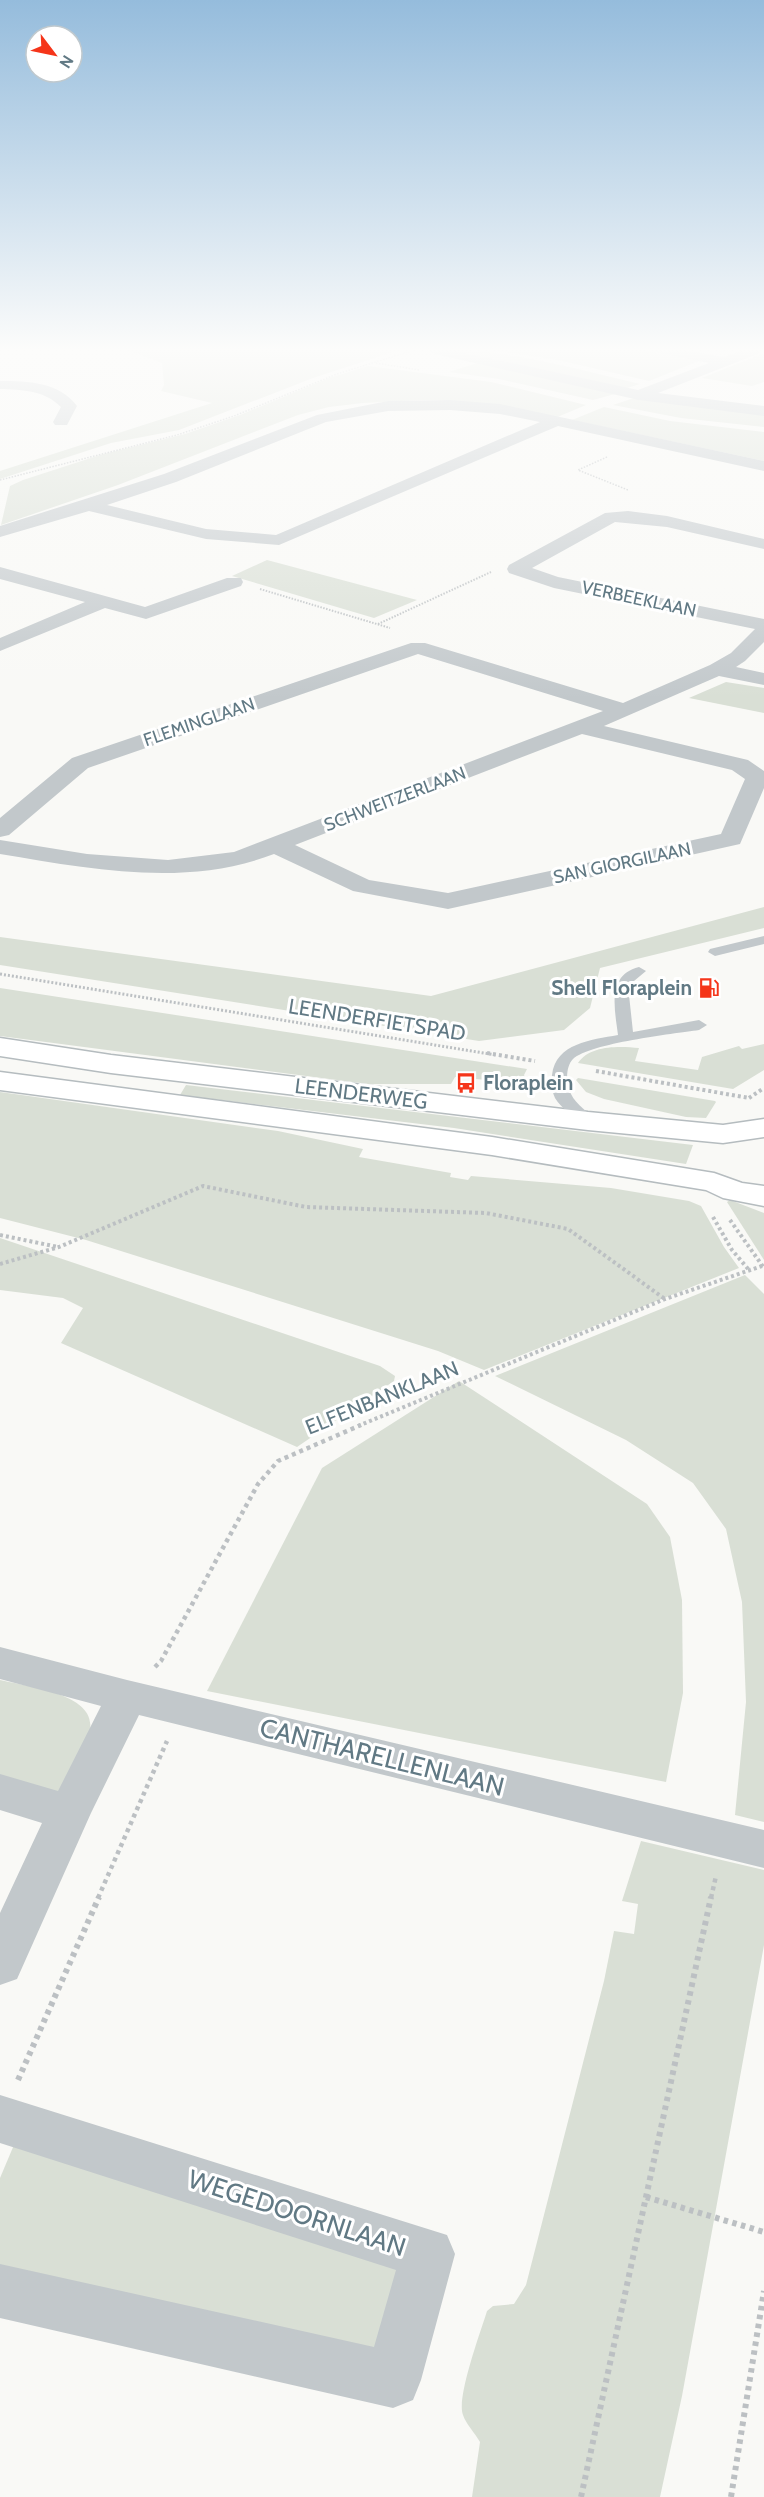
<svg xmlns="http://www.w3.org/2000/svg" width="764" height="2497" font-family="Cabin,sans-serif">
<style>
.green{fill:#d9dfd5}
.lines{fill:none;stroke-linecap:round;stroke-linejoin:round}
.primary-casing{stroke:#b5bcbf;stroke-width:3}
.path-far5{stroke:#bcc0c3;stroke-width:1.5;stroke-dasharray:1.5 1.5;stroke-linecap:butt}
.path-far4{stroke:#bcc0c3;stroke-width:2;stroke-dasharray:1.5 1.5;stroke-linecap:butt}
.path-far3{stroke:#bcc0c3;stroke-width:3;stroke-dasharray:2 2;stroke-linecap:butt}
.path-far2{stroke:#bcc0c3;stroke-width:4;stroke-dasharray:3 3;stroke-linecap:butt}
.path-far1{stroke:#bcc0c3;stroke-width:4.5;stroke-dasharray:4 4;stroke-linecap:butt}
.path{stroke:#bcc0c3;stroke-width:6;stroke-dasharray:4.5 4.5;stroke-linecap:butt}
.lane{fill:#c2c8cb;fill-rule:evenodd}
.street{fill:#c2c8cb;fill-rule:evenodd}
.primary{fill:#fff;fill-rule:evenodd}
.labels{text-anchor:middle;stroke-width:6;stroke-linejoin:round;paint-order:stroke}
.far-street-label{font-size:18px;fill:#617984;stroke:#fff}
.poi-label{font-size:21px;font-weight:bold;fill:#617984;stroke:#fff;text-anchor:end}
.street-label{font-size:21px;fill:#617984;stroke:#fff}
.near-street-label{font-size:26px;fill:#617984;stroke:#fff}
</style>
<rect width="100%" height="100%" fill="#f9f9f6"/>
<g class="green">
<path d="M 128,350 L 399,350 L 313,378 L 179,430 L 111,443 L 0,479 L 0,471 L 212,403 L 161,391 L 164,385 L 162,363 Z"/>
<path d="M 453,350 C 511,350 583,371 640,384 L 627,388 L 616,386 Z"/>
<path d="M 492,350 L 641,350 L 699,361 L 649,381 L 558,360 Z"/>
<path d="M 764,353 L 764,382 L 752,386 L 702,378 Z"/>
<path d="M 477,363 L 615,394 L 593,400 L 499,379 L 449,372 Z"/>
<path d="M 368,366 L 491,382 L 586,405 L 555,418 L 440,400 L 421,400 L 363,403 L 329,407 L 298,415 L 118,485 L 1,525 L 10,486 L 23,480 L 100,455 L 185,434 L 240,415 L 329,378 Z"/>
<path d="M 637,397 L 764,415 L 764,427 L 681,418 L 613,405 Z"/>
<path d="M 604,407 L 670,421 L 764,432 L 764,461 L 572,420 Z"/>
<path d="M 267,560 L 417,600 L 374,618 L 232,576 Z"/>
<path d="M 726,682 L 764,688 L 764,713 L 689,698 Z"/>
<path d="M 764,907 L 764,928 L 600,968 L 590,1008 L 564,1030 L 479,1041 L 0,965 L 0,937 L 431,996 Z"/>
<path d="M 0,988 L 527,1069 L 524,1075 L 528,1084 L 455,1077 L 451,1084 L 368,1084 L 0,1036 Z"/>
<path d="M 764,1044 L 764,1070 L 733,1089 L 578,1063 C 590,1045 619,1046 639,1048 L 635,1061 L 698,1070 L 702,1057 L 739,1046 L 742,1049 Z"/>
<path d="M 578,1078 L 715,1101 L 716,1102 L 706,1118 L 686,1117 L 604,1099 L 586,1092 L 576,1080 Z"/>
<path d="M 186,1085 L 693,1145 L 686,1164 L 454,1128 L 180,1095 Z"/>
<path d="M 0,1092 L 278,1131 L 363,1149 L 359,1157 L 451,1173 L 450,1177 L 468,1180 L 471,1176 L 611,1188 L 689,1201 L 701,1206 L 724,1247 L 739,1268 L 484,1370 L 438,1351 L 86,1240 L 0,1218 Z"/>
<path d="M 730,1200 L 764,1213 L 764,1260 L 727,1202 Z"/>
<path d="M 0,1238 L 380,1366 L 395,1376 L 394,1381 L 297,1447 L 61,1343 L 83,1308 L 63,1298 L 0,1290 Z"/>
<path d="M 745,1275 L 764,1294 L 764,1822 L 735,1815 L 746,1702 L 742,1602 L 726,1529 L 693,1483 L 626,1440 L 495,1376 Z"/>
<path d="M 459,1381 L 647,1504 L 670,1537 L 682,1600 L 683,1693 L 666,1782 L 207,1691 L 322,1468 Z"/>
<path d="M 0,1680 C 24,1686 96,1693 90,1729 C 88,1744 69,1774 62,1788 L 58,1792 L 0,1779 Z"/>
<path d="M 641,1841 L 764,1870 L 764,1945 L 682,2396 L 660,2497 L 472,2497 L 480,2442 C 475,2433 466,2424 463,2415 C 456,2398 481,2331 487,2311 L 493,2306 L 514,2304 L 526,2285 L 604,1981 L 614,1931 L 634,1934 L 638,1904 L 622,1901 Z"/>
<path d="M 19,2133 L 401,2259 L 384,2354 L 0,2277 L 0,2178 Z"/>
</g>
<g class="lines">
<g class="primary-casing">
<g id="primary">
<path d="M 0,1038 L 111,1055 L 588,1112 L 723,1125 L 764,1119 L 764,1137 L 723,1143 L 588,1130 L 111,1073 L 0,1056 Z"/>
<path d="M 0,1072 L 492,1137 L 714,1173 L 742,1183 L 764,1186 L 764,1206 L 723,1198 L 706,1190 L 492,1155 L 0,1090 Z"/>
</g>
</g>
<g class="path-far5">
<path d="M 376,363 L 419,370"/>
<path d="M 607,457 L 578,470 L 628,490"/>
<path d="M 0,480 L 177,435 L 234,416 L 337,374 L 411,351"/>
</g>
<g class="path-far4">
<path d="M 260,589 L 390,628"/>
<path d="M 378,624 L 491,572"/>
</g>
<path class="path-far3" d="M 0,974 L 496,1055"/>
<g class="path-far2">
<path d="M 487,1053 L 535,1061"/>
<path d="M 596,1071 L 749,1098"/>
<path d="M 749,1098 L 764,1088"/>
<path d="M 713,1217 L 732,1250 L 749,1270"/>
<path d="M 730,1220 L 764,1268"/>
<path d="M 0,1235 L 58,1247"/>
<path d="M 0,1264 L 59,1247 L 203,1186 L 306,1207 L 486,1213 L 568,1229 L 665,1299"/>
<path d="M 358,1426 L 665,1299 L 762,1266"/>
</g>
<g class="path-far1">
<path d="M 155,1667 L 161,1661 L 258,1484 L 278,1461 L 361,1425"/>
<path d="M 98,1898 L 167,1741"/>
<path d="M 711,1898 L 716,1876"/>
</g>
<g class="path">
<path d="M 18,2080 L 99,1897"/>
<path d="M 646,2197 L 764,2232"/>
<path d="M 581,2497 L 711,1897"/>
<path d="M 731,2497 L 764,2291"/>
</g>
<g class="lane">
<path d="M 764,936 L 764,944 L 715,956 L 708,952 L 710,949 Z"/>
<path d="M 639,967 L 646,971 L 634,981 L 629,995 L 633,1032 L 699,1020 L 707,1025 L 699,1030 C 672,1034 591,1043 573,1059 C 565,1067 566,1085 571,1094 C 576,1105 589,1112 596,1121 L 594,1125 L 582,1125 C 574,1117 561,1108 555,1098 C 552,1092 551,1082 552,1075 C 556,1043 591,1040 618,1035 C 615,1010 606,975 639,967 Z"/>
</g>
<g class="street">
<path d="M 428,350 L 452,350 L 638,390 L 709,363 L 658,353 L 656,350 L 684,350 L 724,357 L 743,350 L 762,350 L 760,353 L 658,393 L 764,406 L 764,416 L 639,400 L 435,354 Z"/>
<path d="M 0,381 C 28,381 59,382 77,406 L 67,425 L 55,425 L 53,422 L 61,407 C 44,390 23,390 0,389 Z"/>
<path d="M 450,400 L 500,404 L 764,461 L 764,471 L 558,426 L 279,545 L 206,539 L 89,511 L 0,537 L 0,526 L 164,474 L 317,415 L 388,401 ZM 450,410 L 500,414 L 540,422 L 276,535 L 206,529 L 107,505 L 176,482 L 326,422 L 388,411 Z"/>
<path d="M 628,511 L 667,516 L 764,539 L 764,549 L 667,527 L 615,522 L 532,568 L 558,577 L 764,619 L 764,642 L 745,661 L 736,667 L 764,673 L 764,685 L 719,676 L 604,726 L 748,760 L 764,771 L 764,788 L 740,844 L 448,909 L 353,891 L 274,854 C 186,888 91,869 0,854 L 0,840 L 87,854 L 168,860 L 234,852 L 603,711 L 418,654 L 88,768 L 9,835 L 0,837 L 0,818 L 72,758 L 411,643 L 425,643 L 623,703 L 710,665 L 731,653 L 755,629 L 554,588 L 509,573 L 507,569 L 509,565 L 605,513 ZM 582,734 L 732,770 L 745,779 L 721,834 L 448,893 L 369,880 L 295,845 Z"/>
<path d="M 0,567 L 145,607 L 227,578 L 241,578 L 243,582 L 241,586 L 146,619 L 105,608 L 0,651 L 0,638 L 85,602 L 0,579 Z"/>
<path d="M 0,1647 L 127,1680 L 764,1830 L 764,1868 L 139,1715 L 91,1813 L 17,1979 L 0,1985 L 0,1913 L 42,1823 L 0,1810 L 0,1774 L 58,1791 L 101,1706 L 0,1679 Z"/>
<path d="M 0,2095 L 447,2235 L 455,2254 L 421,2380 L 413,2400 L 393,2408 L 0,2318 L 0,2264 L 374,2347 L 396,2270 L 0,2143 Z"/>
</g>
<use href="#primary" class="primary"/>
</g>
<linearGradient id="sky" x2="0" y2="1"><stop stop-color="#95bcdc"/><stop offset="0.5" stop-color="#fcfcfb"/><stop offset="1" stop-color="#fcfcfb" stop-opacity="0"/></linearGradient>
<rect width="764" height="699" fill="url(#sky)"/>
<defs>
<g id="fuel-bare" transform="scale(1.62)"><path d="M-5.5-6h7V0h2V4h1.3V-2.5L3-4.5l.8-.8L6-3V5H2.5V1h-1V6h-7ZM-4.2-4.7v3.2H.2V-4.7Z" fill="#f5351a" stroke="#fff" stroke-width="2.5" paint-order="stroke"/></g>
<g id="bus-bare" transform="scale(1.62)"><path d="M-5-6H5V4H4V6H2V4H-2V6H-4V4H-5ZM-3.5-4V0h7V-4ZM-3.5 1.2v1.5H-2V1.2ZM2 1.2v1.5H3.5V1.2Z" fill="#f5351a" stroke="#fff" stroke-width="2.5" paint-order="stroke"/></g>
</defs>
<g fill-rule="evenodd">
<use href="#fuel-bare" x="709" y="988"/>
<use href="#bus-bare" x="466" y="1083"/>
</g>
<g class="labels">
<g class="far-street-label">
<text transform="translate(639 599) rotate(12)" y="6">VERBEEKLAAN</text>
<text transform="translate(199 722) rotate(-19)" y="6">FLEMINGLAAN</text>
<text transform="translate(395 799) rotate(-21)" y="6">SCHWEITZERLAAN</text>
<text transform="translate(622 863) rotate(-12)" y="6">SAN GIORGILAAN</text>
</g>
<g class="poi-label">
<text x="692" y="995">Shell Floraplein</text>
<text x="483" y="1090" text-anchor="start">Floraplein</text>
</g>
<g class="street-label">
<text transform="translate(377 1020) rotate(9)" y="7">LEENDERFIETSPAD</text>
<text transform="translate(361 1094) rotate(7)" y="7">LEENDERWEG</text>
<text transform="translate(382 1398) rotate(-22)" y="7">ELFENBANKLAAN</text>
</g>
<g class="near-street-label">
<text transform="translate(382 1757) rotate(14)" y="9">CANTHARELLENLAAN</text>
<text transform="translate(297 2213) rotate(18)" y="9">WEGEDOORNLAAN</text>
</g>
</g>
<g transform="translate(54 54) rotate(122)"><circle r="28" fill="#ffffff" stroke="#c0c9ce" stroke-width="1.5"/>
<path d="M0-4.5L10 22L0 15L-10 22Z" fill="#f5351a"/>
<text y="-9" font-size="16" font-weight="bold" text-anchor="middle" fill="#617984">N</text>
</g>
</svg>
